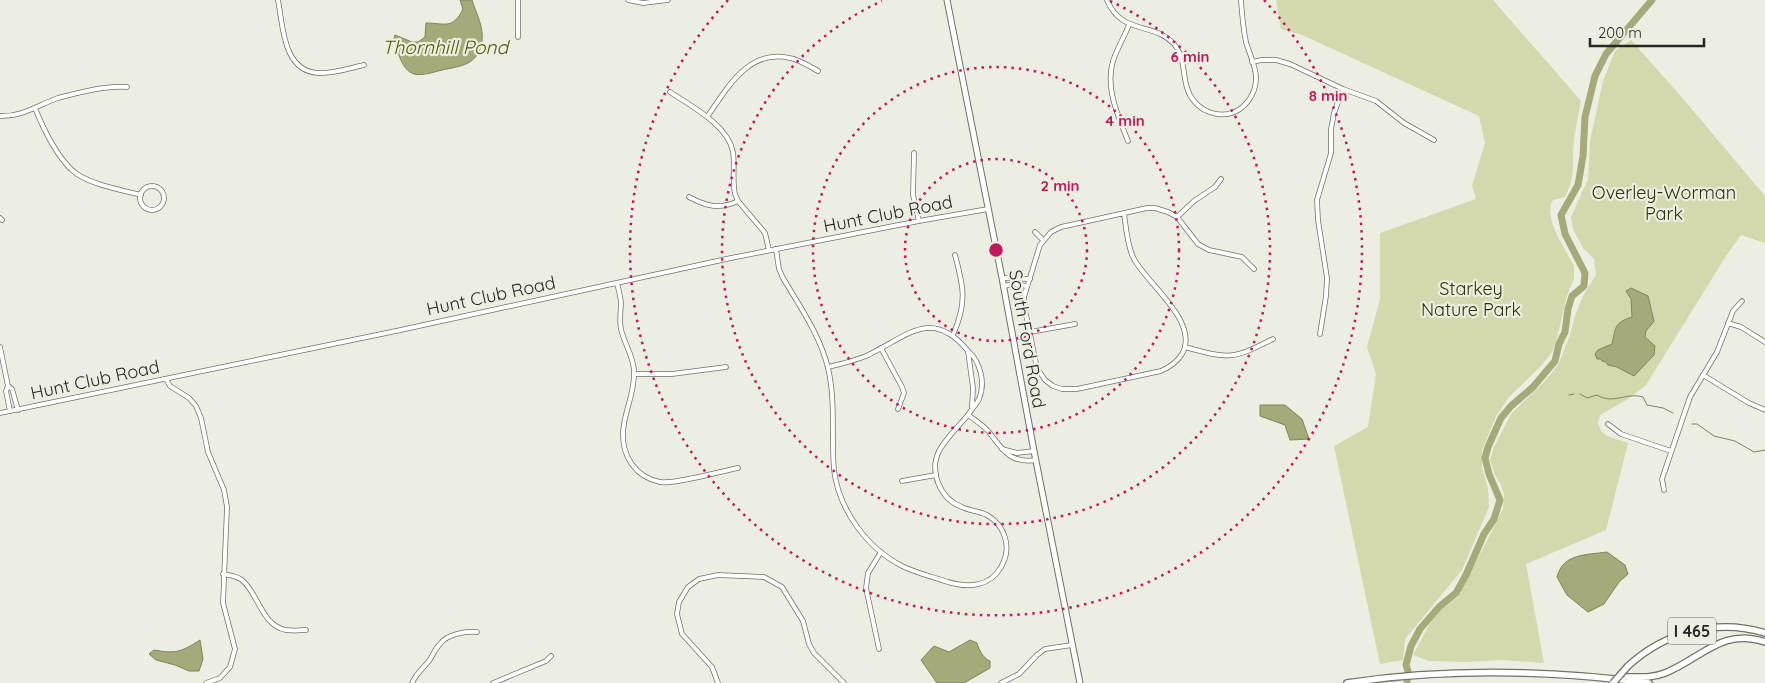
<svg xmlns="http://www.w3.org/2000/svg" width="1765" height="683" font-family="Quicksand,sans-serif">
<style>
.green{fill:#d3d8ad}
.water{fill:#a5aa78;stroke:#7f835e}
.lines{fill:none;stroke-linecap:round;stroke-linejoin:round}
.stream{stroke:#7f835e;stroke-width:1}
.river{stroke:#a5aa78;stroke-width:7}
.minor-casing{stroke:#717268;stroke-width:5.5}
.major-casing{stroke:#717268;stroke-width:7}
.highway-casing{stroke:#717268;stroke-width:8}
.minor{stroke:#fff;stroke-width:4}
.major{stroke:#fff;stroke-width:5}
.highway{stroke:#fff;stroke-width:5.5}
.highway-bridge-casing{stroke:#717268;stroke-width:8;stroke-linecap:butt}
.highway-bridge{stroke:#fff;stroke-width:5.5}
.ring{fill:none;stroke:#c2185b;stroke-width:2.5;stroke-dasharray:2.5 5}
.labels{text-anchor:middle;stroke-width:4.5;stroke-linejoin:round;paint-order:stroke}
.shield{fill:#eceee2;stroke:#61635c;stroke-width:1}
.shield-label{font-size:16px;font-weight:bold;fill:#262723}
.park-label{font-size:18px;fill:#2f3108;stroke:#eceee2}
.street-label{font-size:18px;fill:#262723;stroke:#eceee2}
.water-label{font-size:19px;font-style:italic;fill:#545700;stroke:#eceee2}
.centre{fill:#c2185b;stroke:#eceee2;stroke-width:2.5}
.ring-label{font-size:15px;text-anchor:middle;font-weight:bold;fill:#c2185b;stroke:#eceee2;stroke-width:4.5;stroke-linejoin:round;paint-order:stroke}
</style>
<rect width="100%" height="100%" fill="#eceee2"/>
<g class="green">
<path d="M 1276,0 L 1493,0 L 1581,101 C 1578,117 1574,135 1573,151 C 1573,171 1574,179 1565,197 L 1553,200 L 1551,203 L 1550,212 L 1552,223 L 1558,237 L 1574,266 L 1574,279 L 1567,295 L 1556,342 L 1552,352 L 1541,366 L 1509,397 L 1496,416 L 1482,450 L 1482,468 L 1488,488 L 1489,507 L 1462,570 L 1405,639 L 1403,660 L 1380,664 L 1334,446 L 1368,427 L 1376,374 L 1367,347 L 1380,299 L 1380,233 L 1476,199 L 1472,186 L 1485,143 L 1479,116 L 1302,35 L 1281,29 Z"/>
<path d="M 1631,40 L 1685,101 L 1765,196 L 1765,243 L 1741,235 L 1726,256 L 1646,385 L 1628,399 L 1600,415 L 1598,423 L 1601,431 L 1607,436 L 1628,443 L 1606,530 L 1526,564 L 1544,663 L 1502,660 L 1466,662 L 1429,661 L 1413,655 L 1429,625 L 1440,611 L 1458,597 L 1503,509 L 1504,494 L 1501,485 L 1495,475 L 1490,460 L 1494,447 L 1511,414 L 1545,381 L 1558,365 L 1569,338 L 1576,313 L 1583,296 L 1596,275 L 1594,259 L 1583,248 L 1573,229 L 1571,217 L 1588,179 L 1590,141 L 1603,81 L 1615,51 Z"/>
</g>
<g class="water">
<path d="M 460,0 L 472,0 C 476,13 484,27 482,41 C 478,66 460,66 442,70 C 434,72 422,76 414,74 C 401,70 397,49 394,38 L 395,35 L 412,42 L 418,42 L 425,37 L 426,23 C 444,23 453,30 463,9 Z"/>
<path d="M 1631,288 L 1648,296 L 1654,321 L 1646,331 L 1645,337 L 1655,346 L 1654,355 L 1634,376 L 1617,367 L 1608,365 L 1606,362 L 1602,361 L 1601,359 L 1597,359 L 1595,354 L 1598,350 L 1612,344 C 1616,327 1614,323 1632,317 L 1631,299 L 1626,291 Z"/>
<path d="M 1260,405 L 1285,405 L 1302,419 L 1309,439 L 1290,440 L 1285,425 L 1260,416 Z"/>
<path d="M 1607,552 L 1625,565 L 1628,574 L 1619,582 L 1604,604 L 1588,612 L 1567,595 L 1557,577 C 1563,553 1587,555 1607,552 Z"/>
<path d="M 200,640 L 203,659 L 199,671 L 189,671 L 175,665 L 156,660 L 149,654 L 154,650 C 176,654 181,652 200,640 Z"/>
<path d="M 970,640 L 977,643 C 979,650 983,658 990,661 L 990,668 L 964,683 L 937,683 L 921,660 L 934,646 L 949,652 Z"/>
</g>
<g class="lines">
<g class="stream">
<path d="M 1580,394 L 1587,398 L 1597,395 C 1613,405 1626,392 1643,397 L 1647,405 L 1663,408 L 1673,413"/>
<path d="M 1569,395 L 1574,394"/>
<path d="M 1692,424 L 1697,424 L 1714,436 L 1735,441 L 1754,452 L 1765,450"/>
</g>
<path class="river" d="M 1407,683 L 1408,671 L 1406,665 L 1411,646 L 1420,629 L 1439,607 L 1456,593 L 1466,575 L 1484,534 L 1494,519 L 1500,500 L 1489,474 L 1485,458 L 1488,447 L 1501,418 L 1511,406 L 1533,387 L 1555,361 L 1559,344 L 1565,332 L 1568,309 L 1572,296 L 1584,286 L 1585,273 L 1565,234 L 1561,215 L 1578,185 L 1583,156 L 1585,117 L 1595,76 L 1606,54 L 1652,0"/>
<g class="minor-casing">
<g id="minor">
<path d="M 278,0 C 283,26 283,71 318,73 C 333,74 350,68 364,65"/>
<path d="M 518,0 L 518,37"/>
<path d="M 628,0 L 643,3 L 668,0"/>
<path d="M 1107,0 C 1122,36 1153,21 1174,44 C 1188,60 1180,85 1194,101 C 1202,111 1215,116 1228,114 C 1244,111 1256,95 1256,78 C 1256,66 1249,53 1246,42 C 1243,28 1242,14 1241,0"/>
<path d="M 1252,62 L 1262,60 L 1276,60 L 1290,64 L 1343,89 L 1376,101 L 1404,123 L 1434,140"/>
<path d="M 670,92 C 691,106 728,125 733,152 C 735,166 732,180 735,194 L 738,201 L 765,233 L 769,250"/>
<path d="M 35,108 C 43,128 59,162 77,174 C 93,185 122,190 141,195"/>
<path d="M 0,116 C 22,117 38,105 58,98 C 76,93 109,85 127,87"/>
<path d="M 707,117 C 727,89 748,48 790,58 C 800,60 809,66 818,71"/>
<path d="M 1128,141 C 1118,116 1105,88 1113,61 C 1117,49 1124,37 1129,25"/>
<path d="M 914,153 L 913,195 L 919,221"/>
<circle cx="152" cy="198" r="12"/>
<path d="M 689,197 C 706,206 719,210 738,201"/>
<path d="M 1124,213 C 1126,227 1127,246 1134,259 C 1148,285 1200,322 1182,354 C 1177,362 1170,367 1161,371 L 1077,389 L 1062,389 L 1053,386 L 1045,380 L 1037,368 L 1024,305 L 1024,297 L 1040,245 L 1051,232 L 1061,227 L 1147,208 L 1155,208 L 1168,212 L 1177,217 L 1198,244 L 1209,250 L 1242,257 L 1254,269"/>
<path d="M 1177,217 L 1194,201 L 1215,187 L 1221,179"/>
<path d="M 0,218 L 2,220"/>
<path d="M 1035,232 L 1043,240"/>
<path d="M 776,249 L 779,269 L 783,278 C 800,307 820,335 828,368 C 836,402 831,436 834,470 C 839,510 867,548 902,566 C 916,573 933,577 948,582 C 968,588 990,587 1001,567 C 1012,549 1006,526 987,515 C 979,511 970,511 962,507 C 940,499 929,472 939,451 C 946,438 958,427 968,415"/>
<path d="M 1002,278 L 1030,279"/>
<path d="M 617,284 C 619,290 620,296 621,302 C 621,311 619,320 621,329 C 624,344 634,356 634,372 C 635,393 624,412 623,432 C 622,456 635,477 660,482 C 673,485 722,471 738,468"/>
<path d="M 1004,286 L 1014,284 L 1027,286"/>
<path d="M 1728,323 L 1741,327 L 1765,342"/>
<path d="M 1030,332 L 1075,324"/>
<path d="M 1320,334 L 1326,296 L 1327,278 L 1318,220 L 1317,200 L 1331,153 L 1331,129 L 1334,113 L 1343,89"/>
<path d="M 953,335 C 967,303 964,288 955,255"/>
<path d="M 0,347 L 8,386 L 6,391 L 10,411"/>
<path d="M 1185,347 C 1228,359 1232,360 1273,339"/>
<path d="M 881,348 L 902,387 L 904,393 L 898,409"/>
<path d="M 828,367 C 841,364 854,361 866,356 C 904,339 931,305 968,351"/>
<path d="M 635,374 L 672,374 L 726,367"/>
<path d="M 1703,375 L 1749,403 L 1765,410"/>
<path d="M 166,379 L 170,386 L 189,398 L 196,406 L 201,418 L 208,452 L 224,490 L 227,507 L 223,603 L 235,649 L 230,667 L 220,678 L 206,683"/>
<path d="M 8,386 L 12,389 L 18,410"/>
<path d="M 972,407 L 973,388 L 968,351 C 980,361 986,383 979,399 C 976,405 971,410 968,415 C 975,420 983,425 989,432 C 1003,450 1010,464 1036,460"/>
<path d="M 0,413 L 396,331 L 731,258 L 919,221 L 988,209"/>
<path d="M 1608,424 L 1621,434 L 1671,451"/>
<path d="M 1002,449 L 1017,453 L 1034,451"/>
<path d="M 902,481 L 936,475"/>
<path d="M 1664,490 L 1662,479 L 1690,397 L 1717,352 L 1733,311 L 1742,301"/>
<path d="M 223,574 C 229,575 237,576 242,580 C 258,593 262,626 286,630 C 292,631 300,630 306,630"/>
<path d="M 879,649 L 866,588 L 868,573 L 881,552"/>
<path d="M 412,683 C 416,674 423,668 429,661 C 433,655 435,649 440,644 C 447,634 466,631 477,632"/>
<path d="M 493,683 L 546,661 L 551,656"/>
<path d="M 718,683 L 712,667 L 682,634 L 677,614 L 679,602 L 688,587 L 699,579 L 718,575 L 764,577 L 782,587 L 803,621 L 809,644 L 814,653 L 844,683"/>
<path d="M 1001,683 L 1019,674 L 1037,655 L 1045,649 L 1072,645"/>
</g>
</g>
<g class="major-casing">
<path id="major" d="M 947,0 L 1002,278 L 1034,451 L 1080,683"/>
</g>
<g class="highway-casing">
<g id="highway">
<path d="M 1628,666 C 1665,632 1717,618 1765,633"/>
<path d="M 1627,677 C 1640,677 1653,678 1665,673 C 1701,659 1722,627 1765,642"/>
<path d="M 1347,683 C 1448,668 1548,670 1649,683"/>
</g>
</g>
<use href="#minor" class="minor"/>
<use href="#major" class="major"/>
<use href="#highway" class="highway"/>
<g class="highway-bridge-casing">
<path id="highway-bridge" d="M 1613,683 L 1628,666"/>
</g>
<use href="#highway-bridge" class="highway-bridge"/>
</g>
<g class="ring">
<circle cx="996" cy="250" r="91"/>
<circle cx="996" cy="250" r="183"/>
<path d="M1110 1A274 274 0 1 1 882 1"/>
<path d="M1264 0A366 366 0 1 1 728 0"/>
</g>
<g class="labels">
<rect class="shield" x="1668" y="617.5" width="48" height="27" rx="4"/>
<g class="shield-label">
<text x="1692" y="637">I 465</text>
</g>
<g class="park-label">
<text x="1664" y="199">Overley-Worman<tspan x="1664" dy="21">Park</tspan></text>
<text x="1471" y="295">Starkey<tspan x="1471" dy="21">Nature Park</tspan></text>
</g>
<g class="street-label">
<text transform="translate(888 214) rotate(-11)" y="6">Hunt Club Road</text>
<text transform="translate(491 296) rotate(-12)" y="6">Hunt Club Road</text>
<text transform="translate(1027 339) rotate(80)" y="6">South Ford Road</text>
<text transform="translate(95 380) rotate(-12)" y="6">Hunt Club Road</text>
</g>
<g class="water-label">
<text x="445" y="54">Thornhill Pond</text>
</g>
</g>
<circle cx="996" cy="250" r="8" class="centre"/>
<g class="ring-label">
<text x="1190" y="62">6 min</text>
<text x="1328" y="101">8 min</text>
<text x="1125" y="126">4 min</text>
<text x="1060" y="191">2 min</text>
</g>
<path d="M1590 38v8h114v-8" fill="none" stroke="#262723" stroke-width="2.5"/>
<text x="1598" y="38" font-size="15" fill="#262723" stroke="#eceee2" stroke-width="4" paint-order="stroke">200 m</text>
</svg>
